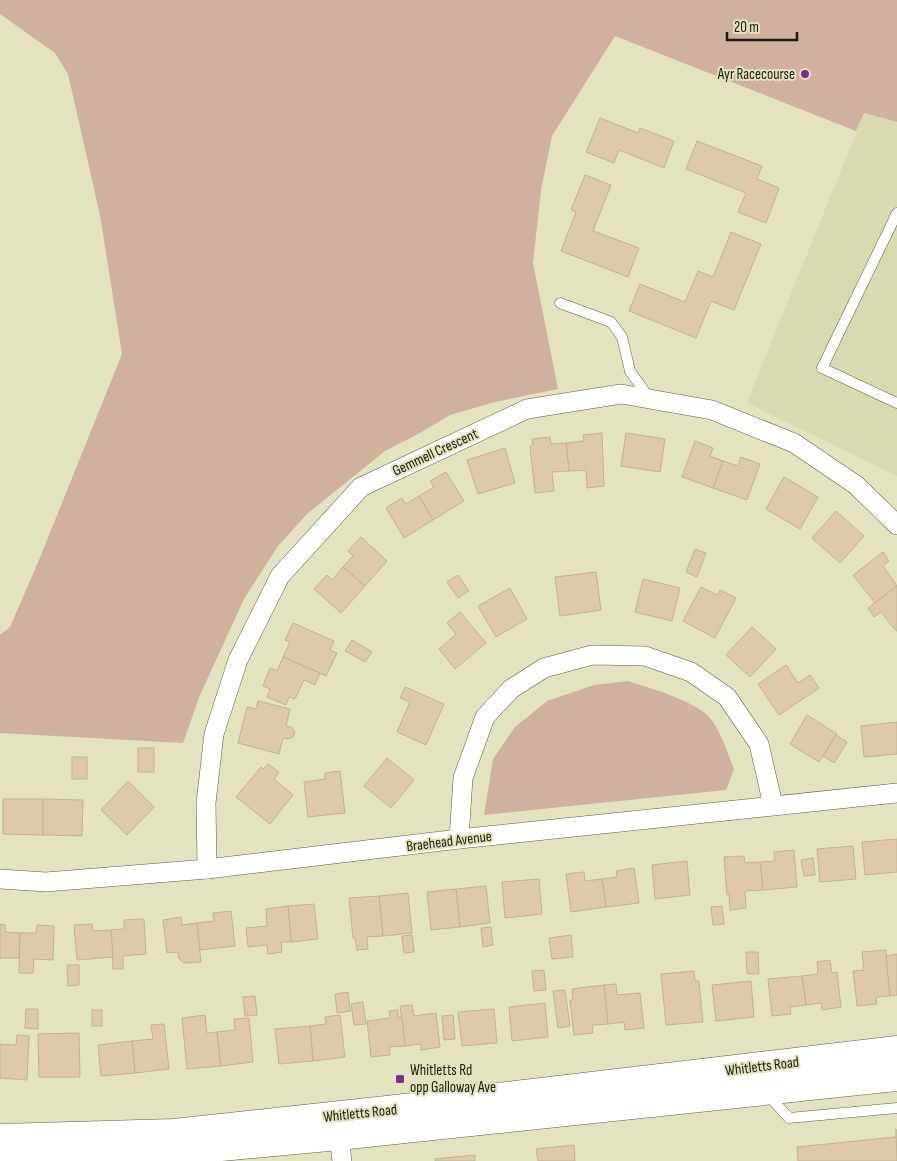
<svg xmlns="http://www.w3.org/2000/svg" width="897" height="1161" font-family="'Sofia Sans Condensed',sans-serif">
<style>
.built{fill:#dadab0}
.green{fill:#d0b09f}
.building{fill:#dec9ab;stroke:#c4b193}
.lines{fill:none;stroke-linecap:round;stroke-linejoin:round}
.service-casing{stroke:#5d5d3f;stroke-width:11}
.minor-casing{stroke:#5d5d3f;stroke-width:20}
.primary-casing{stroke:#5d5d3f;stroke-width:29}
.service{stroke:#fff;stroke-width:10}
.minor{stroke:#fff;stroke-width:19}
.primary{stroke:#fff;stroke-width:28}
.poi-dot{fill:#832996;stroke:#e3e3c0;stroke-width:2}
.labels{text-anchor:middle;stroke-width:4;stroke-linejoin:round;paint-order:stroke}
.poi-label{font-size:15px;fill:#1b1b0e;stroke:#e3e3c0;text-anchor:end}
.street-label{font-size:15px;fill:#1b1b0e;stroke:#e3e3c0}
</style>
<rect width="100%" height="100%" fill="#e3e3c0"/>
<path class="built" d="M 864,113 L 897,122 L 897,476 L 747,403 Z"/>
<g class="green">
<path d="M 0,0 L 897,0 L 897,122 L 864,113 L 856,131 L 615,36 L 552,136 L 541,190 L 533,263 L 558,389 L 495,402 L 450,415 L 420,433 L 385,451 L 307,514 L 278,546 L 244,599 L 200,695 L 183,743 L 0,733 L 0,635 L 10,627 L 39,560 L 122,354 L 100,215 L 68,74 L 55,53 L 0,14 Z"/>
<path d="M 628,681 C 652,689 686,698 706,714 C 719,725 728,754 734,769 L 726,790 L 484,815 L 493,759 L 515,727 L 547,701 L 594,685 Z"/>
</g>
<g class="building">
<path d="M 600,118 L 638,133 L 640,128 L 674,141 L 664,168 L 619,150 L 614,163 L 586,152 Z"/>
<path d="M 697,141 L 762,166 L 757,179 L 779,188 L 766,223 L 738,212 L 746,193 L 686,169 Z"/>
<path d="M 585,175 L 611,185 L 593,231 L 639,248 L 628,277 L 561,251 L 576,212 L 571,210 Z"/>
<path d="M 731,232 L 761,244 L 734,310 L 711,301 L 696,338 L 629,311 L 640,284 L 685,302 L 698,271 L 713,277 Z"/>
<path d="M 602,433 L 604,486 L 587,488 L 586,470 L 569,471 L 566,443 L 584,441 L 583,435 Z"/>
<path d="M 626,433 L 665,439 L 660,472 L 621,466 Z"/>
<path d="M 550,437 L 551,444 L 566,443 L 569,471 L 552,472 L 554,491 L 535,493 L 530,446 L 533,445 L 532,439 Z"/>
<path d="M 695,441 L 713,448 L 710,456 L 723,461 L 713,488 L 682,477 Z"/>
<path d="M 505,448 L 515,483 L 478,494 L 467,460 Z"/>
<path d="M 741,457 L 760,464 L 747,500 L 713,488 L 723,461 L 738,466 Z"/>
<path d="M 446,472 L 464,501 L 433,520 L 419,496 L 434,487 L 430,481 Z"/>
<path d="M 784,477 L 818,497 L 800,529 L 766,509 Z"/>
<path d="M 419,496 L 433,520 L 404,538 L 386,508 L 402,498 L 406,504 Z"/>
<path d="M 836,511 L 864,536 L 840,563 L 812,538 Z"/>
<path d="M 361,537 L 387,561 L 365,586 L 343,567 L 353,556 L 348,551 Z"/>
<path d="M 695,549 L 706,553 L 697,577 L 686,572 Z"/>
<path d="M 883,552 L 889,561 L 883,566 L 897,586 L 875,603 L 853,575 Z"/>
<path d="M 343,567 L 365,586 L 341,613 L 314,589 L 327,575 L 332,580 Z"/>
<path d="M 596,572 L 601,610 L 560,616 L 555,577 Z"/>
<path d="M 458,575 L 469,591 L 458,598 L 447,582 Z"/>
<path d="M 643,579 L 680,588 L 672,621 L 635,612 Z"/>
<path d="M 897,586 L 897,631 L 896,631 L 881,612 L 874,617 L 868,608 Z"/>
<path d="M 701,587 L 717,595 L 720,590 L 736,598 L 715,638 L 683,621 Z"/>
<path d="M 510,588 L 527,619 L 496,637 L 478,606 Z"/>
<path d="M 460,612 L 486,643 L 455,669 L 439,649 L 456,634 L 447,623 Z"/>
<path d="M 293,623 L 334,641 L 330,650 L 337,653 L 326,676 L 283,657 L 290,642 L 285,640 Z"/>
<path d="M 752,627 L 776,649 L 750,677 L 726,655 Z"/>
<path d="M 352,640 L 372,652 L 365,662 L 345,651 Z"/>
<path d="M 283,657 L 320,673 L 315,685 L 304,680 L 295,699 L 289,697 L 286,705 L 267,697 L 270,689 L 263,686 L 270,668 L 277,671 Z"/>
<path d="M 786,665 L 798,683 L 810,675 L 819,688 L 779,715 L 758,684 Z"/>
<path d="M 405,687 L 444,704 L 426,745 L 397,732 L 410,702 L 400,698 Z"/>
<path d="M 258,701 L 290,709 L 286,726 L 291,727 L 295,732 L 293,737 L 289,739 L 283,738 L 279,754 L 238,743 L 247,707 L 256,709 Z"/>
<path d="M 807,715 L 837,734 L 819,762 L 790,744 Z"/>
<path d="M 897,722 L 897,754 L 864,757 L 861,726 Z"/>
<path d="M 836,735 L 847,742 L 834,763 L 823,756 Z"/>
<rect x="138" y="748" width="16" height="24"/>
<rect x="72" y="757" width="15" height="22"/>
<path d="M 387,758 L 414,780 L 391,808 L 364,786 Z"/>
<path d="M 268,764 L 279,772 L 274,779 L 293,795 L 270,824 L 236,797 L 261,767 L 263,769 Z"/>
<path d="M 340,771 L 345,813 L 308,817 L 304,782 L 325,779 L 325,773 Z"/>
<path d="M 128,781 L 154,807 L 127,835 L 101,810 Z"/>
<path d="M 3,799 L 43,799 L 43,835 L 3,834 Z"/>
<path d="M 43,799 L 83,800 L 82,836 L 43,835 Z"/>
<path d="M 897,839 L 897,872 L 865,875 L 862,842 Z"/>
<path d="M 853,846 L 856,879 L 820,882 L 817,849 Z"/>
<path d="M 794,850 L 797,887 L 763,890 L 760,862 L 775,861 L 774,852 Z"/>
<path d="M 744,856 L 745,863 L 760,862 L 763,890 L 745,891 L 746,908 L 730,910 L 729,894 L 727,895 L 724,857 Z"/>
<path d="M 813,858 L 815,875 L 804,876 L 801,860 Z"/>
<path d="M 687,861 L 690,895 L 655,899 L 652,865 Z"/>
<path d="M 634,868 L 639,903 L 606,907 L 602,879 L 617,877 L 616,871 Z"/>
<path d="M 584,872 L 585,881 L 602,879 L 606,907 L 571,912 L 566,874 Z"/>
<path d="M 539,879 L 542,914 L 505,918 L 502,882 Z"/>
<path d="M 486,886 L 490,923 L 460,927 L 456,889 Z"/>
<path d="M 456,889 L 460,927 L 431,930 L 427,892 Z"/>
<path d="M 408,893 L 412,933 L 383,936 L 379,896 Z"/>
<path d="M 379,896 L 383,936 L 367,937 L 368,949 L 357,950 L 355,938 L 353,938 L 349,898 Z"/>
<path d="M 314,904 L 318,939 L 291,942 L 288,906 Z"/>
<path d="M 288,906 L 291,942 L 281,942 L 282,952 L 268,954 L 267,945 L 248,947 L 246,928 L 267,926 L 266,909 Z"/>
<path d="M 722,906 L 724,924 L 713,925 L 711,907 Z"/>
<path d="M 231,911 L 235,946 L 200,950 L 197,923 L 214,921 L 213,913 Z"/>
<path d="M 181,917 L 182,925 L 197,923 L 201,962 L 184,963 L 179,959 L 178,952 L 167,953 L 163,920 Z"/>
<path d="M 144,919 L 146,954 L 123,956 L 123,969 L 113,969 L 111,930 L 124,929 L 124,920 Z"/>
<path d="M 0,924 L 5,925 L 5,932 L 20,933 L 19,958 L 0,958 Z"/>
<path d="M 92,924 L 93,931 L 111,930 L 113,957 L 77,960 L 74,925 Z"/>
<path d="M 37,925 L 54,926 L 53,960 L 34,959 L 33,973 L 19,973 L 20,933 L 36,933 Z"/>
<path d="M 491,927 L 493,945 L 483,947 L 481,928 Z"/>
<path d="M 412,935 L 414,952 L 404,953 L 402,936 Z"/>
<path d="M 571,935 L 573,957 L 552,959 L 549,938 Z"/>
<path d="M 886,950 L 890,996 L 876,997 L 877,1004 L 857,1006 L 853,971 L 864,970 L 862,952 Z"/>
<path d="M 746,952 L 758,952 L 759,974 L 747,974 Z"/>
<path d="M 897,954 L 897,995 L 890,996 L 886,956 Z"/>
<path d="M 830,960 L 832,973 L 837,972 L 841,1007 L 822,1010 L 821,1003 L 806,1005 L 802,976 L 818,974 L 817,962 Z"/>
<path d="M 67,965 L 79,965 L 79,985 L 68,986 Z"/>
<path d="M 544,970 L 546,990 L 534,991 L 532,971 Z"/>
<path d="M 694,971 L 695,981 L 699,981 L 703,1022 L 666,1025 L 661,974 Z"/>
<path d="M 802,976 L 806,1005 L 790,1007 L 791,1014 L 772,1016 L 768,979 Z"/>
<path d="M 751,981 L 754,1017 L 716,1021 L 712,985 Z"/>
<path d="M 616,984 L 617,995 L 640,993 L 644,1028 L 625,1030 L 624,1022 L 608,1024 L 604,985 Z"/>
<path d="M 604,985 L 608,1024 L 592,1025 L 593,1033 L 574,1035 L 570,1000 L 573,1000 L 572,989 Z"/>
<path d="M 565,990 L 570,1026 L 558,1028 L 553,991 Z"/>
<path d="M 348,992 L 350,1011 L 337,1013 L 335,994 Z"/>
<path d="M 255,996 L 257,1015 L 245,1016 L 243,997 Z"/>
<path d="M 363,1002 L 366,1024 L 354,1025 L 351,1004 Z"/>
<path d="M 545,1003 L 548,1037 L 512,1041 L 509,1007 Z"/>
<path d="M 412,1005 L 414,1016 L 436,1013 L 440,1047 L 421,1050 L 421,1044 L 405,1046 L 400,1006 Z"/>
<path d="M 26,1009 L 38,1009 L 38,1029 L 25,1028 Z"/>
<path d="M 494,1009 L 497,1043 L 462,1046 L 458,1012 Z"/>
<rect x="92" y="1010" width="10" height="16"/>
<path d="M 398,1010 L 398,1017 L 402,1017 L 405,1046 L 389,1047 L 390,1055 L 371,1057 L 367,1021 L 390,1018 L 389,1011 Z"/>
<path d="M 205,1015 L 207,1033 L 217,1032 L 221,1066 L 187,1069 L 182,1018 Z"/>
<path d="M 340,1015 L 345,1057 L 313,1061 L 310,1026 L 326,1024 L 325,1017 Z"/>
<path d="M 453,1015 L 455,1039 L 444,1040 L 442,1016 Z"/>
<path d="M 249,1018 L 253,1062 L 221,1066 L 217,1032 L 235,1030 L 234,1019 Z"/>
<path d="M 164,1024 L 169,1069 L 135,1073 L 132,1041 L 153,1039 L 151,1025 Z"/>
<path d="M 310,1026 L 313,1061 L 279,1064 L 275,1029 Z"/>
<path d="M 79,1033 L 80,1077 L 39,1077 L 38,1034 Z"/>
<path d="M 17,1035 L 29,1036 L 27,1080 L 0,1078 L 0,1044 L 16,1045 Z"/>
<path d="M 132,1041 L 135,1073 L 101,1076 L 98,1045 Z"/>
<path d="M 896,1129 L 897,1161 L 798,1161 L 797,1147 L 896,1137 Z"/>
<path d="M 574,1145 L 575,1161 L 538,1161 L 536,1149 Z"/>
<path d="M 475,1155 L 475,1161 L 435,1161 L 435,1159 Z"/>
</g>
<g class="lines">
<g class="service-casing">
<g id="service">
<path d="M 897,213 L 822,368 L 897,403"/>
<path d="M 560,303 L 611,322 L 622,337 L 630,371 L 649,398"/>
<path d="M 767,1094 L 789,1118 L 897,1108"/>
</g>
</g>
<g class="minor-casing">
<g id="minor">
<path d="M 459,839 L 463,778 L 485,717 L 511,689 L 544,668 L 592,655 L 645,656 L 691,672 L 727,697 L 759,744 L 773,805"/>
<path d="M 207,869 L 206,803 L 214,734 L 238,660 L 280,576 L 361,487 L 527,409 L 621,394 L 712,410 L 794,443 L 856,485 L 897,525"/>
<path d="M 0,879 L 46,882 L 207,869 L 459,839 L 897,793"/>
<path d="M 339,1136 L 342,1161"/>
</g>
</g>
<g class="primary-casing">
<g id="primary">
<path d="M 0,1138 L 174,1133 L 387,1110 L 897,1050"/>
<path d="M 0,1160 L 104,1158 L 339,1136 L 897,1077"/>
</g>
</g>
<use href="#service" class="service"/>
<use href="#minor" class="minor"/>
<use href="#primary" class="primary"/>
</g>
<g class="poi-dot">
<circle cx="805" cy="74" r="5"/>
<rect x="395" y="1074" width="10" height="10" rx="2.5"/>
</g>
<g class="labels">
<g class="poi-label">
<text x="795" y="79">Ayr Racecourse</text>
<text x="410" y="1075" text-anchor="start">Whitletts Rd<tspan x="410" dy="17">opp Galloway Ave</tspan></text>
</g>
<g class="street-label">
<text transform="translate(435 452) rotate(-25)" y="5">Gemmell Crescent</text>
<text transform="translate(449 841) rotate(-7)" y="5">Braehead Avenue</text>
<text transform="translate(762 1066) rotate(-7)" y="5">Whitletts Road</text>
<text transform="translate(360 1113) rotate(-6)" y="5">Whitletts Road</text>
</g>
</g>
<path d="M727 32v8h70v-8" fill="none" stroke="#1b1b0e" stroke-width="2.5"/>
<text x="734" y="32" font-size="15" fill="#1b1b0e" stroke="#e3e3c0" stroke-width="4" paint-order="stroke">20 m</text>
</svg>
